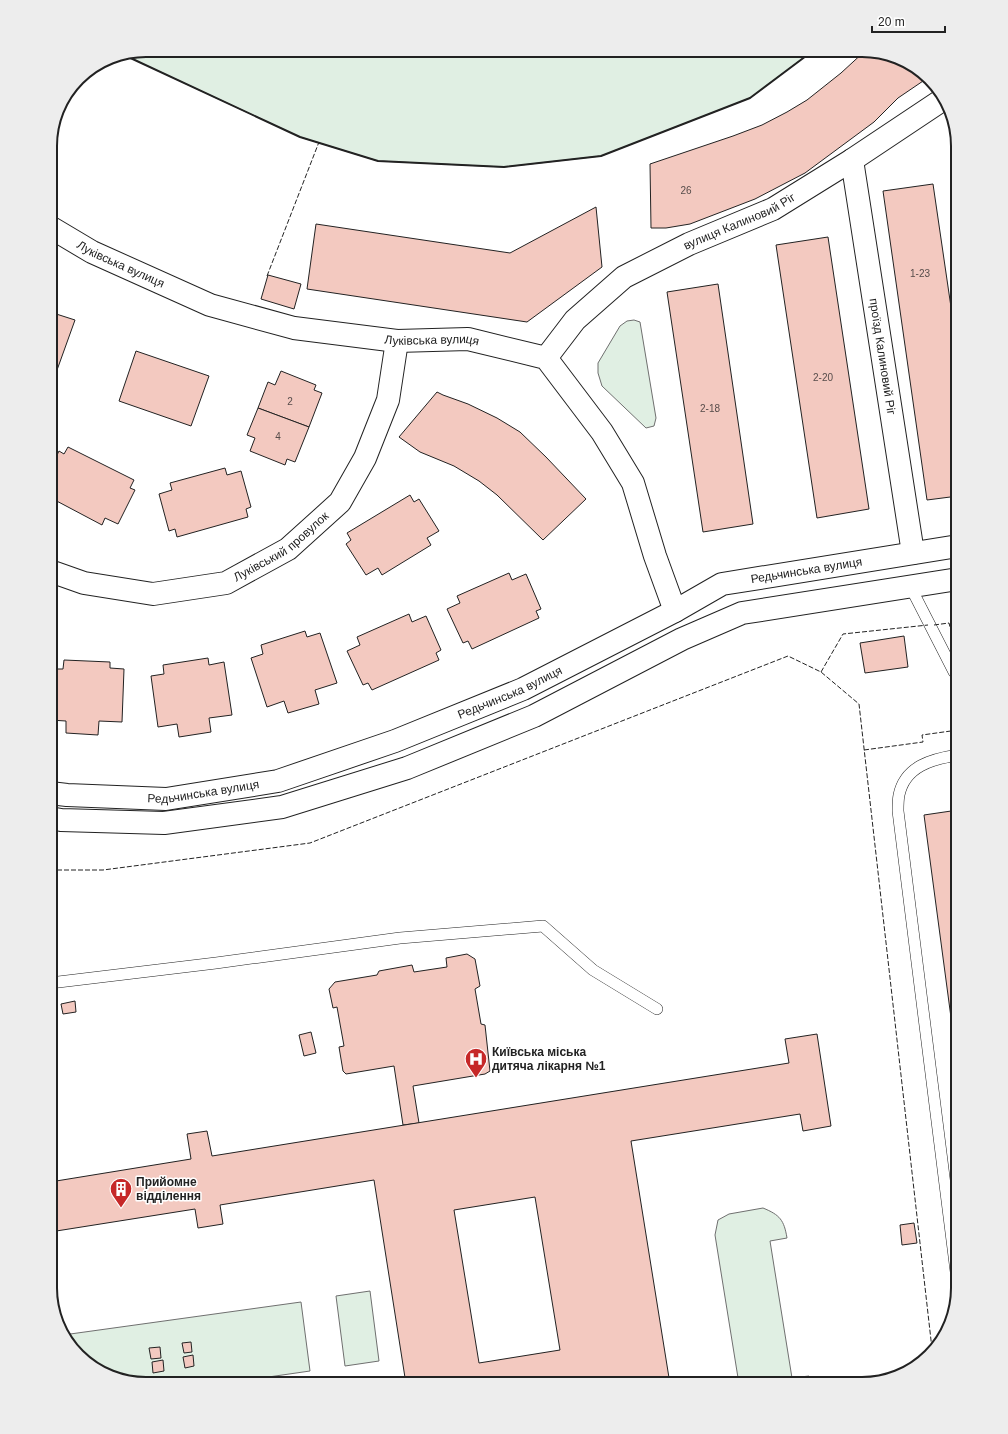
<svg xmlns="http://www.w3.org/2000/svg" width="1008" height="1434" font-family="Helvetica,sans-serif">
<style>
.green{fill:#e0efe3;stroke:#6f6f6f}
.building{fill:#f3c9c0;stroke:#222;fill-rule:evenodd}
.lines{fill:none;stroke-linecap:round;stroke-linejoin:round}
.lane-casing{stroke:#222;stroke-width:12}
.street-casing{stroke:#222;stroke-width:24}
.lane{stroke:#fff;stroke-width:11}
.street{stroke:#fff;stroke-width:22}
.fence{stroke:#222;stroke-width:1;stroke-dasharray:5 2;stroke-linecap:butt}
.wall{stroke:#222;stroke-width:2}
.labels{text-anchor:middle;stroke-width:3;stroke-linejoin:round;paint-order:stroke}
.number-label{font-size:10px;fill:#564c4a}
.street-label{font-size:12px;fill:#222;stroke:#fff}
.poi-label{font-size:12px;font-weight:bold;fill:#222;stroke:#fff;text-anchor:start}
.rim{fill:none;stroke:#222;stroke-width:2}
</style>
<rect width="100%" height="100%" fill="#fff"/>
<g class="green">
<path d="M 146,50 L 814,50 L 750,98 L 601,156 L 504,167 L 378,161 L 300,137 L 124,55 Z"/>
<path d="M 634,320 L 640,322 L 656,418 L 654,426 L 646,428 L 602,386 L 598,373 L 598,363 L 620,326 L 627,321 Z"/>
<path d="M 763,1208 C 780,1215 784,1220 787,1238 L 770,1241 L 792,1378 L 809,1376 L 810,1384 L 739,1384 L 715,1235 L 718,1220 L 729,1214 Z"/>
<path d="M 370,1291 L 379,1361 L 345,1366 L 336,1296 Z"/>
<path d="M 301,1302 L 310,1371 L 220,1384 L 140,1384 L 98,1371 L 63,1335 Z"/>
</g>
<g class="building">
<path d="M 866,50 L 910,63 L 926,79 L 898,98 L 874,122 L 805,173 L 755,199 L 690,224 L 666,228 L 651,228 L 650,164 L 733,136 L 762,125 L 787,112 L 807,100 L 841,73 Z"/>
<path d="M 933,184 L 958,355 L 958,496 L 927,500 L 883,191 Z"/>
<path d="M 596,207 L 602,267 L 527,322 L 307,289 L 316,224 L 510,253 Z"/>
<path d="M 828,237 L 869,509 L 817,518 L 776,245 Z"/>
<path d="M 268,275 L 301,284 L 294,309 L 261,299 Z"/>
<path d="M 718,284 L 753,524 L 703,532 L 667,292 Z"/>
<path d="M 50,312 L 75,320 L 52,384 L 50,383 Z"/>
<path d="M 136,351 L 209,376 L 191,426 L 119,401 Z"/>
<path d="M 281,371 L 316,385 L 314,390 L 322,393 L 309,427 L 258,408 L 268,382 L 275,385 Z"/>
<path d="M 437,392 L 443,395 L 468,404 L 497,418 L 520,432 L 546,457 L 586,499 L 543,540 L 497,495 L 479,481 L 454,466 L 420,452 L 399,437 Z"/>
<path d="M 258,408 L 309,427 L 295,462 L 287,459 L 285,465 L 250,451 L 255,438 L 247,435 Z"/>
<path d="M 68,447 L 134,480 L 130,488 L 135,490 L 118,524 L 105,518 L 102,525 L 51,498 L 55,492 L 50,489 L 50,469 L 59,451 L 64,454 Z"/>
<path d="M 225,468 L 227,475 L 241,471 L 251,507 L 246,509 L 248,517 L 177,537 L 175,529 L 169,531 L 159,494 L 172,490 L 170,483 Z"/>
<path d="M 410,495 L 414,502 L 419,499 L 439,531 L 427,538 L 431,545 L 382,575 L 378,568 L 366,575 L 346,544 L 351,540 L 347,533 Z"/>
<path d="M 509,573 L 512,580 L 526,574 L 541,609 L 536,611 L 539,618 L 472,649 L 468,641 L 463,643 L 447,609 L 460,603 L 457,596 Z"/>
<path d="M 409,614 L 412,622 L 426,616 L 441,650 L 436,653 L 439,660 L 372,690 L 368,683 L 363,685 L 347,651 L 360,645 L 357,637 Z"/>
<path d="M 305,631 L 307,637 L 320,633 L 337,683 L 315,690 L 319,704 L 288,713 L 284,701 L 267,707 L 251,658 L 263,654 L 261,645 Z"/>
<path d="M 904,636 L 908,667 L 865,673 L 860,643 Z"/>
<path d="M 208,658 L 209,665 L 224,662 L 232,715 L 209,718 L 211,732 L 179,737 L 177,724 L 158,727 L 151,676 L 164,674 L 163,665 Z"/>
<path d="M 64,660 L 110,662 L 110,668 L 124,669 L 122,722 L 99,721 L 98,735 L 66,733 L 66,721 L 50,720 L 50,669 L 63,669 Z"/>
<path d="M 958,810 L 958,1055 L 956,1055 L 924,815 Z"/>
<path d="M 467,954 L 475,959 L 480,986 L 475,989 L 481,1024 L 485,1025 L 490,1071 L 485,1074 L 413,1086 L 419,1123 L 403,1125 L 394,1066 L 346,1074 L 343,1071 L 339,1047 L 344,1046 L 337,1007 L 333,1008 L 329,989 L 335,982 L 377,975 L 379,971 L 412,965 L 414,972 L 447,967 L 446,958 Z"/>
<path d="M 75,1001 L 76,1012 L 63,1014 L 61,1004 Z"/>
<path d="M 311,1032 L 316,1053 L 304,1056 L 299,1035 Z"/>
<path d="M 817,1034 L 831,1126 L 803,1131 L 800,1114 L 631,1141 L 670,1384 L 406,1384 L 374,1180 L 220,1205 L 223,1224 L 198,1228 L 195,1209 L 50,1232 L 50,1182 L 191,1159 L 187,1134 L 207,1131 L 212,1156 L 231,1153 L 789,1063 L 785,1039 ZM 535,1197 L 560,1350 L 479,1363 L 454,1210 Z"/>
<path d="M 914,1223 L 917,1243 L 902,1245 L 900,1225 Z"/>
<path d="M 191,1342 L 192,1352 L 184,1353 L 182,1343 Z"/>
<path d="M 160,1347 L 161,1358 L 151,1359 L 149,1348 Z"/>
<path d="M 193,1355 L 194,1366 L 185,1368 L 183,1357 Z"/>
<path d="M 163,1360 L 164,1371 L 153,1373 L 152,1362 Z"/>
</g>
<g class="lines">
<g class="lane-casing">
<g id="lane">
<path d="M 910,586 L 954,672"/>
<path d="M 50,983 L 216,963 L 400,938 L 543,926 L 593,970 L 657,1009"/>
<path d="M 958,1288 L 898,811 C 898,806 898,800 899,795 C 905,766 932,759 958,755"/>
</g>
</g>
<g class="street-casing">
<g id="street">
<path id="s1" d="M 852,160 L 913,553"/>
<path id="s2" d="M 50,227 L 92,252 L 210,305 L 294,328 L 397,341 L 468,339 L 546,358 L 602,432 L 633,483 L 655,556 L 675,611"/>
<path id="s3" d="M 546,358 L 575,320 L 624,277 L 689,244 L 773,209 L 852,160 L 945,98"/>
<path id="s4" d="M 50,571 L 84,583 L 153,594 L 226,583 L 288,549 L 340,502 L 365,458 L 388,400 L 397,341"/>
<path id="s5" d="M 50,793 L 67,795 L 166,799 L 278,781 L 395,741 L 523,689 L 675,611 L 722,584 L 958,546"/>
<path d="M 50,818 L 61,820 L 164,823 L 282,807 L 407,768 L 534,716 L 682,639 L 742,613 L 958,579"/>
</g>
</g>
<use href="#lane" class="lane"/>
<use href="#street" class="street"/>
<g class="fence">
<path d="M 267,276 L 319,142"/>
<path d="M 934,625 L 949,623 L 958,658"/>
<path d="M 821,672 L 843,634 L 928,625"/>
<path d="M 864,750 L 923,742 L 922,735 L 958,730"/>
<path d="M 50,870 L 103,870 L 310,843 L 788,656 L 821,672 L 859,704 L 932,1349"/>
</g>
<path class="wall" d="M 124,55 L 300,137 L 378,161 L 504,167 L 601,156 L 750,98 L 814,50"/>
</g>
<defs>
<g id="hospital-pin" transform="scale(1.15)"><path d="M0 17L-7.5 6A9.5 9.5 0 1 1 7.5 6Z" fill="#c62828" stroke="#fff"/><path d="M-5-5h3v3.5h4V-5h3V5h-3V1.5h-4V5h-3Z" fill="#fff"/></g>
<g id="building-pin" transform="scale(1.15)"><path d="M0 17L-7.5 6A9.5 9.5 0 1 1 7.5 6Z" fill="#c62828" stroke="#fff"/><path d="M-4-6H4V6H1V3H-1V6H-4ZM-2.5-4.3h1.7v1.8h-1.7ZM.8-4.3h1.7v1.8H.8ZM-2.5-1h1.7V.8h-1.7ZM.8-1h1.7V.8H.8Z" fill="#fff"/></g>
</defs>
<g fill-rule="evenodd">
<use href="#hospital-pin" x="476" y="1059"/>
<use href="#building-pin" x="121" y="1189"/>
</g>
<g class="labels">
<g class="number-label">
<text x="686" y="194">26</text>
<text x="920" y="277">1-23</text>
<text x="823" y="381">2-20</text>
<text x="290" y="405">2</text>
<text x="710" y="412">2-18</text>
<text x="278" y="440">4</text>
</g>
<g class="street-label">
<text dy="4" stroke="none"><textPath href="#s3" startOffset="241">вулиця Калиновий Ріг</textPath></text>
<text dy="4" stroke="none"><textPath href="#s2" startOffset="80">Луківська вулиця</textPath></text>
<text dy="4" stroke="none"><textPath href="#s2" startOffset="404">Луківська вулиця</textPath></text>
<text dy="4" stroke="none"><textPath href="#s1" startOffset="199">проїзд Калиновий Ріг</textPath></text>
<text dy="4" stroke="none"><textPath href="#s4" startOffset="246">Луківський провулок</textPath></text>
<text dy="4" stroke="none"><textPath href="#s5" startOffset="802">Редьчинська вулиця</textPath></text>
<text dy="4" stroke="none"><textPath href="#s5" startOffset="478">Редьчинська вулиця</textPath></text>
<text dy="4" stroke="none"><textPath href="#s5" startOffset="154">Редьчинська вулиця</textPath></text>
</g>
<g class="poi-label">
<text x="492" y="1056">Київська міська<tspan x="492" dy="14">дитяча лікарня №1</tspan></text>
<text x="136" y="1186">Прийомне<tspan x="136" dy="14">відділення</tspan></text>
</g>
</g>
<path d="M0 0H1008V1434H0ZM146 57H862A89 89 0 0 1 951 146V1288A89 89 0 0 1 862 1377H146A89 89 0 0 1 57 1288V146A89 89 0 0 1 146 57Z" fill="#ededed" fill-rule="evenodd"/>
<path class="rim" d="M146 57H862A89 89 0 0 1 951 146V1288A89 89 0 0 1 862 1377H146A89 89 0 0 1 57 1288V146A89 89 0 0 1 146 57Z"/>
<path d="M872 26v6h73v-6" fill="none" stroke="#222222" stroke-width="2"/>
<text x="878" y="26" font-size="12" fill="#222222" stroke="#ffffff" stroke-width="3" paint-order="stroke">20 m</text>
</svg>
